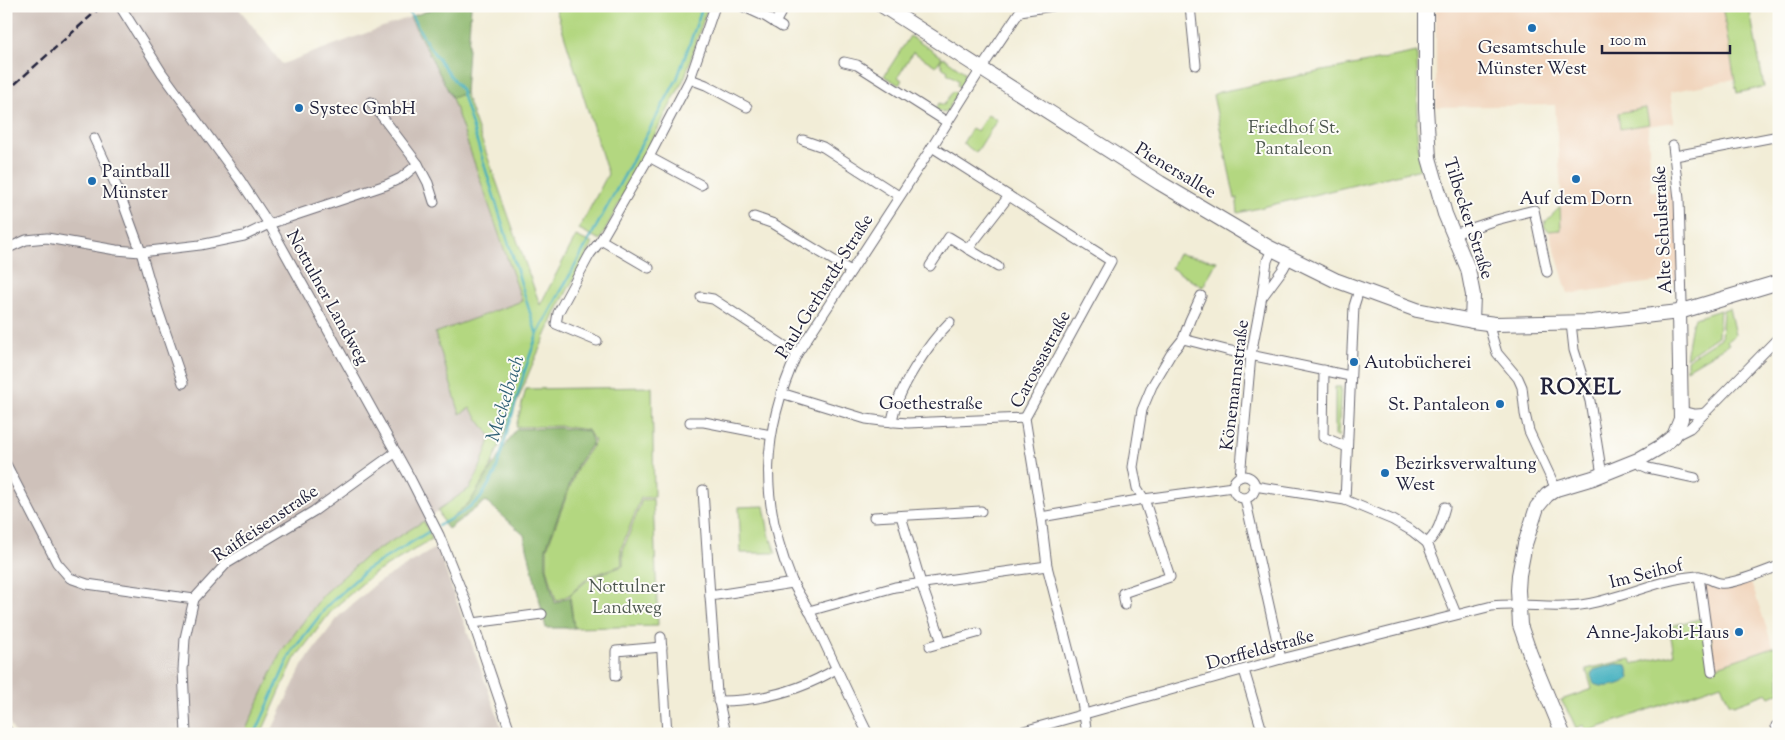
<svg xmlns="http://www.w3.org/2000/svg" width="1785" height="740" font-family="'Sorts Mill Goudy',serif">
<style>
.built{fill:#f1d5bd}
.industrial{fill:#cec1ba}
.green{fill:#b3d780;stroke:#6a7c5e}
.forest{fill:#8eb86e;stroke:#586d54}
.water{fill:#41afbe;stroke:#32687c}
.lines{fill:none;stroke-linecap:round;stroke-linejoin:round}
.stream{stroke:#41afbe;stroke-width:2.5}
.street-casing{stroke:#6b6972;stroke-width:11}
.secondary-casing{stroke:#6b6972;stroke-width:16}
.street{stroke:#fff;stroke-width:9}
.secondary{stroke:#fff;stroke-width:14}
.rail{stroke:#22223b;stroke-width:2.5;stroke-dasharray:8 4;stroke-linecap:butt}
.poi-dot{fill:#1f6fb2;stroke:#fdfcf7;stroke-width:2}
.labels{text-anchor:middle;stroke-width:4;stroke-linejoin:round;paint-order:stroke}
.poi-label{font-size:18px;fill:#22223b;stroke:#fdfcf7;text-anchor:start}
.park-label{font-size:18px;fill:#4e5850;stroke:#fdfcf7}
.street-label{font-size:18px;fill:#22223b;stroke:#fdfcf7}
.water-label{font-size:19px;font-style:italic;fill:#306176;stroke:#fdfcf7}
.district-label{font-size:22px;font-weight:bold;letter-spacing:1px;fill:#22223b;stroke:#fdfcf7}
</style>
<rect width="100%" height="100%" fill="#fdfcf7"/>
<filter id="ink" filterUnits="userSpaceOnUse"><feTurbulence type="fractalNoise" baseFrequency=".02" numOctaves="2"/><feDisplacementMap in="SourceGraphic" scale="10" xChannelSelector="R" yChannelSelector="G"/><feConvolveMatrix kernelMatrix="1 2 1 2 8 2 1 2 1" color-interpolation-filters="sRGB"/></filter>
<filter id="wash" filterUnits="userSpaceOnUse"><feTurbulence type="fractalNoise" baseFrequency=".0096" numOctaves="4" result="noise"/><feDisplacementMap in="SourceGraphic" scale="20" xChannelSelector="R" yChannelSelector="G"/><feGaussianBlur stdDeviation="1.12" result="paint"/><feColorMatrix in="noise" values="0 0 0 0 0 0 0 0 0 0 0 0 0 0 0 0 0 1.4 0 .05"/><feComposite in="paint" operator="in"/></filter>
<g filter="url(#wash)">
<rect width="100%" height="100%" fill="#f2edd7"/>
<g class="built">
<path d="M 1435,6 L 1673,6 L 1673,11 L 1722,8 L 1735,79 L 1670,92 L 1674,122 L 1648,126 L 1651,191 L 1678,189 L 1680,283 L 1660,281 L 1568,294 L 1549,231 L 1561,229 L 1560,207 L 1562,205 L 1555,105 L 1436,107 L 1436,8 Z"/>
<path d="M 1751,582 L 1773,647 L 1714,667 L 1704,583 L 1718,589 L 1729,590 Z"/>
</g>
<g class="industrial">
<path d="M 6,6 L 237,6 L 282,64 L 410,17 L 452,98 L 522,301 L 435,333 L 460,414 L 470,408 L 491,437 L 478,473 L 470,488 L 424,521 L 364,558 L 281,652 L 244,734 L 15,734 L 6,716 Z"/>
<path d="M 437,547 L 504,734 L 270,734 L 303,664 L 339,616 L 377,583 Z"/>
</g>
<g class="green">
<path d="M 555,6 L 708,6 L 685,77 L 600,240 L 579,229 L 608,174 Z"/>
<path d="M 1722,6 L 1749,6 L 1764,87 L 1737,93 Z"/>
<path d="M 910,36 L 942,57 L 936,66 L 913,52 L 898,77 L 902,80 L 899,85 L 884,76 Z"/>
<path d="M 1417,52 L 1418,115 L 1416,124 L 1421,169 L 1238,213 L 1237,203 L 1238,198 L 1235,199 L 1213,95 L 1219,92 Z"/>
<path d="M 943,57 L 964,72 L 964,82 L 961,88 L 957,85 L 959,81 L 947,73 L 948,71 L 943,68 L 940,62 Z"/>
<path d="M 953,91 L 957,94 L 946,112 L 943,113 L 935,109 L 939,103 L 944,105 Z"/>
<path d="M 465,93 L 540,305 L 576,236 L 593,244 L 559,306 L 530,370 L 489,471 L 470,502 L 444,524 L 438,510 L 470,488 L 478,473 L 491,437 L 470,408 L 460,414 L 435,333 L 522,301 L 452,98 Z"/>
<path d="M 1646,108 L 1649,124 L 1620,129 L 1618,113 Z"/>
<path d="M 988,114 L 997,120 L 976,153 L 963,143 L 972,128 L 977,131 Z"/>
<path d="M 1560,207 L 1561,230 L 1549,231 L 1544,227 L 1546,221 Z"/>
<path d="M 1178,254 L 1217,261 L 1203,287 L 1171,268 Z"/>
<path d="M 1729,308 L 1735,335 L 1727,341 L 1729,344 L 1687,369 L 1687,360 L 1721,338 L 1723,310 Z"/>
<path d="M 1720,310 L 1718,336 L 1686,358 L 1692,324 L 1695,318 Z"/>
<path d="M 652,387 L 654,497 L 641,498 L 621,549 L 622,565 L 589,577 L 569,595 L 556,601 L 547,567 L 547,548 L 578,466 L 595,442 L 588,430 L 561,426 L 516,427 L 526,389 Z"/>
<path d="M 1335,387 L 1341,387 L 1338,437 L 1335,436 Z"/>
<path d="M 653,499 L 658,626 L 574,628 L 570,595 L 590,578 L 623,566 L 623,550 L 642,500 Z"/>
<path d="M 764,506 L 769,534 L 776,553 L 741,553 L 739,507 Z"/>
<path d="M 424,521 L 432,539 L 372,575 L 333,609 L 294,660 L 261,734 L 244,734 L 281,652 L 323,595 L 364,558 Z"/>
<path d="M 1708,617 L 1715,667 L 1779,645 L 1779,693 L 1770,697 L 1767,693 L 1734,705 L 1729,703 L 1721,684 L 1586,732 L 1584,725 L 1576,728 L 1571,717 L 1561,700 L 1592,689 L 1586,669 L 1631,659 L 1633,664 L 1674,654 L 1669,626 Z"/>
</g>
<g class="forest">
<path d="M 442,6 L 471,6 L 465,93 L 452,98 L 410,17 Z"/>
<path d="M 560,428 L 588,431 L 593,442 L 577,465 L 546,548 L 546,567 L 555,603 L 569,597 L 574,628 L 546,628 L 524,535 L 486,501 L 448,529 L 444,524 L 470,502 L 516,429 Z"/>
</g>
<path class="water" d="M 1616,664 L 1627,665 L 1630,678 C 1622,685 1604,689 1594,684 L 1591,675 L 1594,670 Z"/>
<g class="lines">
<g class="stream">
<path d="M 406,6 L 428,45 L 461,90 L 537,335"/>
<path d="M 438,526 L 463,512 L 480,499 L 495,474 L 525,370 L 537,335 L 677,79 L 703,6"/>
<path d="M 255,734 L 291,653 L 327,606 L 366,570 L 433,529"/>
</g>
</g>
</g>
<g filter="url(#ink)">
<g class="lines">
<g class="street-casing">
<g id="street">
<path d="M 120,6 L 162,73 L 240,180 L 269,224 L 409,476 L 439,535 L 466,602 L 511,734"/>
<path d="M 742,6 L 766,17 L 782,27"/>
<path d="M 1190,6 L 1196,65"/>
<path d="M 775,23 L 781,12"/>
<path d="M 844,62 L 857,65 L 947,122"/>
<path d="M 690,79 L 706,85 L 747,107"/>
<path d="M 371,102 L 418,164 L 428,183 L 434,202"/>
<path d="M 94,138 L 119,192 L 141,252 L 158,310 L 183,383"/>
<path d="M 803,140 L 823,147 L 899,196"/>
<path d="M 1673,146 L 1679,199 L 1682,303 L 1679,312"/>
<path d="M 932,147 L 1111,261 L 1025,418 L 1041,517 L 1047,566 L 1082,702 L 1087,734"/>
<path d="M 1675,156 L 1779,136"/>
<path d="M 649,157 L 701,185"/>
<path d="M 754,217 L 774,224 L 851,271"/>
<path d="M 1454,234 L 1496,220 L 1534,210 L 1547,272"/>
<path d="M 601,240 L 649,268"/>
<path d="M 6,249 L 26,240 L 47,238 L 116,250 L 141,252 L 200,245 L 244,236 L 269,224 L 386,185 L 401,178 L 418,164"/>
<path d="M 968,249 L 1009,196"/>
<path d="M 930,266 L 949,237 L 998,267"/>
<path d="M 1263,296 L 1283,269 L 1289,258"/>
<path d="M 701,297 L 713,299 L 797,354"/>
<path d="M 1488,323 L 1497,353 L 1518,378 L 1522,387 L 1525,414 L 1529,431 L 1556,489"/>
<path d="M 1571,323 L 1574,350 L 1590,401 L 1602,475"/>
<path d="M 1183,339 L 1226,350 L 1350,376"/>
<path d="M 597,341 L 556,324 L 558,313 L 590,254 L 601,240 L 649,157 L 690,79 L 715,6"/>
<path d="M 1324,370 L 1323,437 L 1347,447"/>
<path d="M 781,393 L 866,419 L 882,421 L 908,423 L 1025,418"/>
<path d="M 1681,410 C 1689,414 1695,415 1705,413"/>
<path d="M 690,422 L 704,422 L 771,435"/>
<path d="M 892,422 C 896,391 928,344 950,322"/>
<path d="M 1674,436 L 1690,428 L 1779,337"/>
<path d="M 1638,460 L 1641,465 L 1648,468 L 1695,478"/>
<path d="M 6,464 L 57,563 L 70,578 L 87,584 L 194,599"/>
<circle cx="1244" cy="487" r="11"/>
<path d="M 1240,477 L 1251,355 L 1262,296 L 1267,261 L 1272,249"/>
<path d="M 1254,486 L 1345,500 L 1393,520 L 1412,531 L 1427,543 L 1456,614"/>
<path d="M 703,490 L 710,596"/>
<path d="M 1245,498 L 1281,659"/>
<path d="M 1345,500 L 1354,306 L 1359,290"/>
<path d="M 901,516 L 921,583 L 942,642"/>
<path d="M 874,517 L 981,511"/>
<path d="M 1041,517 L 1144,499 L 1233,487"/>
<path d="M 1427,543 C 1438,533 1441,521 1445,507"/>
<path d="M 1699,576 L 1712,672"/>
<path d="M 1125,605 L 1123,593 L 1170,577 L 1144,499 L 1137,488 L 1133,467 L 1142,410 L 1152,386 L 1171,354 L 1183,339 L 1190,320 L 1201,296"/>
<path d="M 809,611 L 895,587 L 1047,566"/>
<path d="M 473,623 L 542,614"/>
<path d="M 661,637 L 667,734"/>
<path d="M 930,646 L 977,633"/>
<path d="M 1244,670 L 1263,734"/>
<path d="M 616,676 L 616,651 L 662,647"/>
<path d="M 718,701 C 761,701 800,691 836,669"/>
<path d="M 1776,726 L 1779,732"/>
<path d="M 6,729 L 9,734"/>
<path d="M 186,734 L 183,670 L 185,638 L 194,599 L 226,564 L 314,511 L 396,452"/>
<path d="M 726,734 L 717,693 L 710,596 L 793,583"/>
<path d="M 868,734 C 848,694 830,654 811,614 C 805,603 797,592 792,581 C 759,500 761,433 797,354 L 932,147 L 981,69 L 1020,11 L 1053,6"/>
<path d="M 1013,734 L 1281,659 L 1492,606 C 1524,602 1555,610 1587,604 C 1623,598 1661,578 1698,576 C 1706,576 1713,582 1720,583 C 1733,585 1765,571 1779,566"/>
</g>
</g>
<g class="secondary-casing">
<g id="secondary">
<path d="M 883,6 L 1160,183 L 1268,247 L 1335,280 L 1417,310 L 1472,321 L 1495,324 L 1592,322 L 1679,312 L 1779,282"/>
<path d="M 1426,6 L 1426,108 L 1429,158 L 1445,214 L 1468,269 L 1473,295 L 1472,321"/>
<path d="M 1563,734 L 1530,654 L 1520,625 L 1518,590 L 1519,575 L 1525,544 L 1537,507 L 1547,495 L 1556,489 L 1593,478 L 1638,460 L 1662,446 L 1674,436 L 1681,419 L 1679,312"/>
</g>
</g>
<use href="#street" class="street"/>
<use href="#secondary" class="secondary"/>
<path class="rail" d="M 6,92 L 102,6"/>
</g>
</g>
<g class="poi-dot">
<circle cx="1532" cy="28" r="5"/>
<circle cx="299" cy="108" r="5"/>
<circle cx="1576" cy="179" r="5"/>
<circle cx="92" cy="181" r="5"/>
<circle cx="1354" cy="362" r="5"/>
<circle cx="1500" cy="404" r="5"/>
<circle cx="1385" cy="473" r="5"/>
<circle cx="1739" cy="632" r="5"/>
</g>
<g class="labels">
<g class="poi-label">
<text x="1532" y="53" text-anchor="middle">Gesamtschule<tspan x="1532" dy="21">Münster West</tspan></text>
<text x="309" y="114">Systec GmbH</text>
<text x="102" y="177">Paintball<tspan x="102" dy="21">Münster</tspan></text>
<text x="1576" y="204" text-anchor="middle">Auf dem Dorn</text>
<text x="1364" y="368">Autobücherei</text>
<text x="1490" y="410" text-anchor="end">St. Pantaleon</text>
<text x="1395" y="469">Bezirksverwaltung<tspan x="1395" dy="21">West</tspan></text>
<text x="1729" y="638" text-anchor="end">Anne-Jakobi-Haus</text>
</g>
<g class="park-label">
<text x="1294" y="133">Friedhof St.<tspan x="1294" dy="21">Pantaleon</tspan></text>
<text x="627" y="592">Nottulner<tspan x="627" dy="21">Landweg</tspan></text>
</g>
<g class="street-label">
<text transform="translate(1176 170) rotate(31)" y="6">Pienersallee</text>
<text transform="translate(1469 218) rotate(72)" y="6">Tilbecker Straße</text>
<text transform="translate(1662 230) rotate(-93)" y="6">Alte Schulstraße</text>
<text transform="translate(824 286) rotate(-58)" y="6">Paul-Gerhardt-Straße</text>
<text transform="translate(328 297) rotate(61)" y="6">Nottulner Landweg</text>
<text transform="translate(1040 359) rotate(-62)" y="6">Carossastraße</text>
<text transform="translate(1234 385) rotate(-83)" y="6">Könemannstraße</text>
<text x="931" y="409">Goethestraße</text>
<text transform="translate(265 523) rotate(-34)" y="6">Raiffeisenstraße</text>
<text transform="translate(1646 573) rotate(-14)" y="6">Im Seihof</text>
<text transform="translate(1260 649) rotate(-15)" y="6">Dorffeldstraße</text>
</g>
<g class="water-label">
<text transform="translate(504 398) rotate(-73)" y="7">Meckelbach</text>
</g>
<g class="district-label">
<text x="1581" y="394">ROXEL</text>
</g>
</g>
<rect width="1785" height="740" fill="none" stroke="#fdfcf7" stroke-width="25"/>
<path d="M1602 45v8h128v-8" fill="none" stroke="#22223b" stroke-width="2.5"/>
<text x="1610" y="45" font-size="15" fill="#22223b" stroke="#fdfcf7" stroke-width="4" paint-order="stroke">100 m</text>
</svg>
